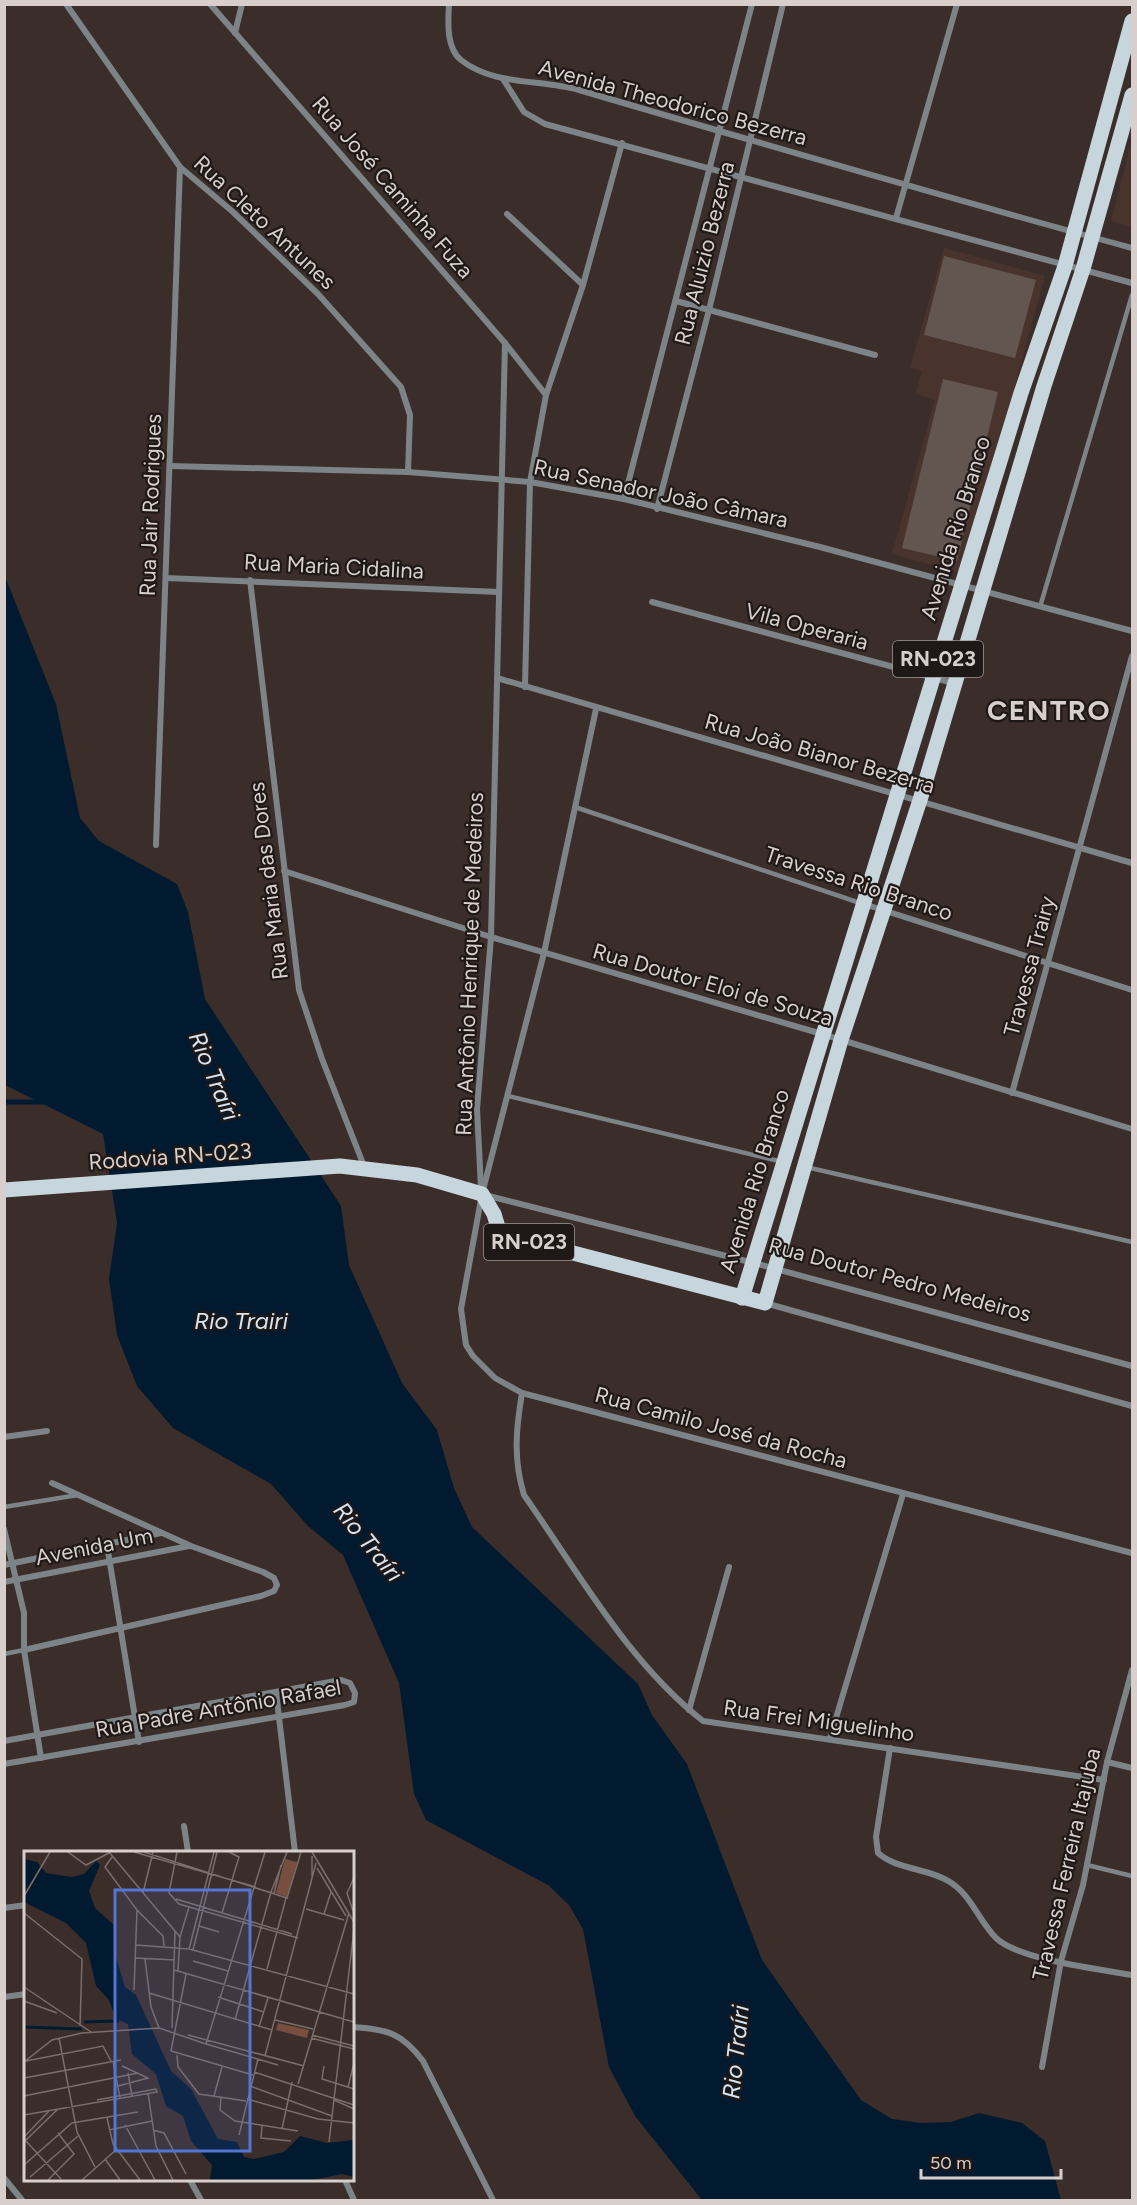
<svg xmlns="http://www.w3.org/2000/svg" width="1137" height="2205" font-family="Figtree,sans-serif">
<style>
.built{fill:#48342d}
.water{fill:#021a30}
.lines{fill:none;stroke-linecap:round;stroke-linejoin:round}
.stream{stroke:#021a30;stroke-width:5}
.building{fill:#635550}
.service{stroke:#7d8487;stroke-width:4.5}
.minor{stroke:#7d8487;stroke-width:6}
.primary{stroke:#c7d6dc;stroke-width:15}
.labels{text-anchor:middle;stroke-width:4.5;stroke-linejoin:round;paint-order:stroke}
.shield{fill:#1e1816;stroke:#a09895;stroke-width:1.5}
.shield-label{font-size:21px;font-weight:bold;fill:#d8cfcc}
.street-label{font-size:22px;fill:#d8cfcc;stroke:#1e1816}
.water-label{font-size:24px;font-style:italic;fill:#d7e4f2;stroke:#1e1816}
.district-label{font-size:28px;font-weight:bold;letter-spacing:1.5px;fill:#d8cfcc;stroke:#1e1816}
.inset-river{fill:none;stroke:#021a30;stroke-width:3}
.inset-road{fill:none;stroke:#7a6e6b;stroke-width:1.5}
.view{fill:#5575d4;fill-opacity:0.15;stroke:#5575d4;stroke-width:3}
.inset-edge{fill:none;stroke:#d8cfcc;stroke-width:3}
</style>
<rect width="100%" height="100%" fill="#3b2e2a"/>
<g class="built">
<path d="M 1132,140 L 1132,227 L 1111,221 Z"/>
<path d="M 944,248 L 1045,276 L 963,573 L 892,554 L 935,400 L 916,394 L 922,371 L 910,368 Z"/>
</g>
<path class="water" d="M 4,574 L 56,704 L 80,818 L 99,841 L 177,884 L 188,912 L 205,999 L 341,1206 L 349,1265 L 402,1383 L 437,1430 L 454,1488 L 472,1527 L 638,1684 L 652,1715 L 687,1764 L 762,1960 L 861,2100 L 892,2119 L 921,2123 L 951,2122 L 979,2113 L 1022,2123 L 1045,2141 L 1061,2200 L 702,2200 L 635,2116 L 609,2067 L 583,1929 L 569,1905 L 548,1885 L 426,1820 L 414,1794 L 399,1683 L 343,1555 L 308,1526 L 271,1484 L 173,1428 L 137,1386 L 117,1335 L 109,1279 L 117,1223 L 103,1134 L 5,1085 Z"/>
<g class="lines">
<path class="stream" d="M 4,1102 L 45,1102"/>
</g>
<g class="building">
<path d="M 944,256 L 1036,280 L 1015,358 L 924,335 Z"/>
<path d="M 943,379 L 998,392 L 957,561 L 902,548 Z"/>
</g>
<g class="lines">
<g class="service">
<path d="M 1040,607 L 1132,295"/>
<path d="M 575,807 L 860,903"/>
<path d="M 508,1096 L 783,1162"/>
<path d="M 806,1167 L 1132,1242"/>
<path d="M 4,1507 L 78,1495"/>
<path d="M 4,1654 L 24,1650"/>
<path d="M 1087,1865 L 1132,1876"/>
</g>
<g class="minor">
<path d="M 66,4 L 180,167 L 233,212 L 318,294 L 401,387 L 410,415 L 408,472"/>
<path d="M 210,4 L 505,343 L 546,395"/>
<path d="M 449,4 C 448,22 446,48 461,60 C 494,86 540,79 579,90 C 763,144 947,198 1132,248"/>
<path d="M 235,33 L 242,4"/>
<path d="M 503,79 L 524,112 L 545,124 L 1132,283"/>
<path d="M 507,214 L 583,285"/>
<path d="M 896,218 L 957,4"/>
<path d="M 676,301 L 875,355"/>
<path d="M 170,466 L 408,472 L 530,482 L 624,499 L 820,547 L 1132,631"/>
<path d="M 624,499 L 752,4"/>
<path d="M 657,509 L 709,310 L 783,4"/>
<path d="M 166,578 L 499,592"/>
<path d="M 250,580 L 299,990 L 322,1059 L 364,1166"/>
<path d="M 652,602 L 953,683"/>
<path d="M 497,678 L 1132,863"/>
<path d="M 525,687 L 530,482 L 546,395 L 583,285 L 622,143"/>
<path d="M 596,709 L 544,953 L 482,1194 L 461,1309 L 466,1345 L 473,1356 L 495,1378 L 522,1393 L 1132,1553"/>
<path d="M 156,845 L 180,167"/>
<path d="M 284,871 L 491,937 L 822,1034 L 1132,1129"/>
<path d="M 864,904 L 1132,990"/>
<path d="M 1012,1093 L 1132,656"/>
<path d="M 481,1188 L 477,1109 L 491,937 L 505,343"/>
<path d="M 485,1195 L 754,1263 L 1132,1366"/>
<path d="M 765,1303 L 1132,1406"/>
<path d="M 522,1393 C 516,1429 513,1459 524,1495 C 578,1572 628,1662 703,1721 L 1104,1780"/>
<path d="M 4,1437 L 47,1431"/>
<path d="M 4,1529 L 24,1613 L 24,1650 L 41,1758"/>
<path d="M 107,1545 L 139,1742"/>
<path d="M 4,1565 L 161,1533"/>
<path d="M 4,1582 L 189,1546"/>
<path d="M 24,1650 L 261,1596 L 274,1591 L 277,1585 L 274,1578 L 263,1572 L 191,1546 L 52,1483"/>
<path d="M 276,1692 L 295,1852"/>
<path d="M 689,1710 L 729,1567"/>
<path d="M 830,1738 L 903,1494"/>
<path d="M 4,1741 L 341,1680 L 350,1683 L 355,1693 L 354,1702 L 345,1705 L 4,1764"/>
<path d="M 890,1748 L 876,1837 L 878,1853 C 897,1870 929,1868 950,1882 C 971,1895 979,1921 996,1938 C 1019,1960 1100,1969 1132,1975"/>
<path d="M 1107,1762 L 1132,1768"/>
<path d="M 184,1826 L 188,1852"/>
<path d="M 4,1908 L 26,1905"/>
<path d="M 4,1997 L 26,1994"/>
<path d="M 352,2027 C 387,2029 402,2033 423,2061 L 493,2200"/>
<path d="M 1042,2067 L 1061,1961 L 1083,1885 L 1107,1762 L 1132,1670"/>
<path d="M 4,2178 L 22,2200"/>
<path d="M 190,2180 L 201,2200"/>
<path d="M 345,2180 L 354,2200"/>
</g>
<g class="primary">
<path d="M 4,1190 L 340,1166 L 417,1175 L 482,1194 L 494,1214 L 500,1234 L 765,1303 L 841,1040 L 920,800 L 1044,386 L 1083,269 L 1132,95"/>
<path d="M 742,1298 L 1021,393 L 1065,266 L 1132,21"/>
</g>
</g>
<g class="labels">
<g class="shield">
<rect x="893" y="641" width="90" height="36" rx="4.5"/>
<rect x="484" y="1224" width="90" height="36" rx="4.5"/>
</g>
<g class="shield-label">
<text x="938" y="666">RN-023</text>
<text x="529" y="1249">RN-023</text>
</g>
<g class="street-label">
<text transform="translate(673 102) rotate(15)" y="8">Avenida Theodorico Bezerra</text>
<text transform="translate(393 187) rotate(49)" y="8">Rua José Caminha Fuza</text>
<text transform="translate(265 222) rotate(43)" y="8">Rua Cleto Antunes</text>
<text transform="translate(704 253) rotate(-76)" y="8">Rua Aluizio Bezerra</text>
<text transform="translate(661 493) rotate(12)" y="8">Rua Senador João Câmara</text>
<text transform="translate(150 505) rotate(-88)" y="8">Rua Jair Rodrigues</text>
<text transform="translate(955 528) rotate(-73)" y="8">Avenida Rio Branco</text>
<text transform="translate(334 566) rotate(3)" y="8">Rua Maria Cidalina</text>
<text transform="translate(807 626) rotate(15)" y="8">Vila Operaria</text>
<text transform="translate(820 753) rotate(16)" y="8">Rua João Bianor Bezerra</text>
<text transform="translate(268 881) rotate(-97)" y="8">Rua Maria das Dores</text>
<text transform="translate(859 883) rotate(18)" y="8">Travessa Rio Branco</text>
<text transform="translate(469 964) rotate(-88)" y="8">Rua Antônio Henrique de Medeiros</text>
<text transform="translate(1029 966) rotate(-75)" y="8">Travessa Trairy</text>
<text transform="translate(713 984) rotate(16)" y="8">Rua Doutor Eloi de Souza</text>
<text transform="translate(170 1156) rotate(-4)" y="8">Rodovia RN-023</text>
<text transform="translate(754 1181) rotate(-73)" y="8">Avenida Rio Branco</text>
<text transform="translate(900 1279) rotate(15)" y="8">Rua Doutor Pedro Medeiros</text>
<text transform="translate(721 1427) rotate(15)" y="8">Rua Camilo José da Rocha</text>
<text transform="translate(94 1546) rotate(-11)" y="8">Avenida Um</text>
<text transform="translate(218 1708) rotate(-10)" y="8">Rua Padre Antônio Rafael</text>
<text transform="translate(819 1720) rotate(8)" y="8">Rua Frei Miguelinho</text>
<text transform="translate(1066 1864) rotate(-77)" y="8">Travessa Ferreira Itajuba</text>
</g>
<g class="water-label">
<text transform="translate(214 1076) rotate(67)" y="8">Rio Traíri</text>
<text x="241" y="1329">Rio Trairi</text>
<text transform="translate(368 1542) rotate(51)" y="8">Rio Traíri</text>
<text transform="translate(736 2052) rotate(-84)" y="8">Rio Traíri</text>
</g>
<g class="district-label">
<text x="1049" y="720">CENTRO</text>
</g>
</g>
<g transform="translate(24 1851)">
<rect width="330" height="330" fill="#3b2e2a"/>
<path d="M 261,8 L 273,11 L 263,46 L 252,42 ZM 254,172 L 285,179 L 283,187 L 252,179 Z" fill="#784e3e"/>
<path d="M 0,8 L 13,11 L 22,22 L 48,26 L 60,23 L 72,10 L 76,14 L 65,40 L 71,57 L 90,74 L 92,106 L 101,136 L 112,144 L 147,220 L 167,238 L 194,288 L 213,291 L 220,306 L 230,308 L 260,301 L 276,285 L 303,292 L 330,289 L 330,326 L 318,323 L 289,329 L 186,329 L 188,314 L 167,290 L 159,265 L 142,255 L 132,223 L 108,203 L 104,173 L 92,168 L 85,149 L 72,135 L 62,92 L 42,72 L 0,51 Z" fill="#021a30"/>
<path class="inset-river" d="M 60,171 L 95,170M 0,176 L 58,178"/>
<path class="inset-road" d="M 44,1 L 62,14 L 85,2M 85,1 L 156,86M 110,1 L 232,36M 120,1 L 263,47 L 277,1M 153,1 L 145,42 L 155,53 L 274,87M 288,1 L 330,71M 288,5 L 288,27M 88,6 L 81,16 L 113,59 L 139,85 L 140,95M 293,17 L 322,65M 330,27 L 323,42 L 330,63M 119,42 L 129,1M 250,43 L 257,14M 0,45 L 26,1M 152,48 L 268,83M 282,58 L 320,69M 0,62 L 58,108 L 56,175M 198,62 L 215,6 L 205,1M 300,63 L 307,41M 175,75 L 195,81M 112,94 L 165,98 L 330,143M 165,98 L 190,1M 169,99 L 193,1M 111,107 L 151,109M 121,108 L 127,156 L 135,177M 169,110 L 204,120M 243,118 L 262,47M 150,119 L 330,171M 154,120 L 156,86 L 165,56M 162,123 L 147,200 L 229,224M 0,136 L 67,181M 110,139 L 113,59M 125,142 L 248,179M 194,146 L 240,161M 0,150 L 33,162M 211,169 L 247,41 L 263,1M 251,169 L 289,178M 235,176 L 244,147M 148,177 L 151,80M 164,184 L 280,215M 288,184 L 330,195M 35,187 L 53,281 L 71,316M 287,187 L 330,198M 182,193 L 254,214M 153,204 L 154,216 L 175,243 L 222,250M 241,205 L 292,12M 2,210 L 79,195 L 87,210M 89,210 L 96,247M 0,211 L 28,189 L 58,182 L 135,177 L 182,193 L 241,1M 300,215 L 298,228 L 330,238M 230,221 L 330,254M 104,222 L 108,245M 0,227 L 97,209M 274,233 L 325,62M 94,235 L 124,227 L 98,215M 226,235 L 308,265M 324,236 L 330,212M 124,242 L 132,295 L 149,329M 0,245 L 114,222M 190,245 L 198,216M 197,246 L 196,259 L 211,270 L 274,280M 223,248 L 294,268 L 330,272M 73,249 L 132,238M 310,249 L 330,258M 0,264 L 133,241 L 132,238M 83,267 L 89,293 L 116,329M 101,274 L 131,329M 238,275 L 237,287 L 267,290M 258,278 L 268,231M 85,279 L 128,270M 129,279 L 140,282 L 162,323M 215,284 L 234,208M 0,286 L 26,259M 0,288 L 37,328M 1,290 L 34,258M 305,291 L 330,78M 81,308 L 96,329M 0,314 L 48,272 L 114,261M 6,326 L 54,285M 24,329 L 50,303 L 34,282M 58,329 L 93,298"/>
<path class="view" d="M 91,39 L 226,39 L 226,300 L 91,300 Z"/>
<rect width="330" height="330" class="inset-edge"/>
</g>
<rect width="1137" height="2205" fill="none" stroke="#d8cfcc" stroke-width="12"/>
<path d="M921 2169v9h140v-9" fill="none" stroke="#d8cfcc" stroke-width="3"/>
<text x="930" y="2169" font-size="18" fill="#d8cfcc" stroke="#1e1816" stroke-width="4.5" paint-order="stroke">50 m</text>
</svg>
